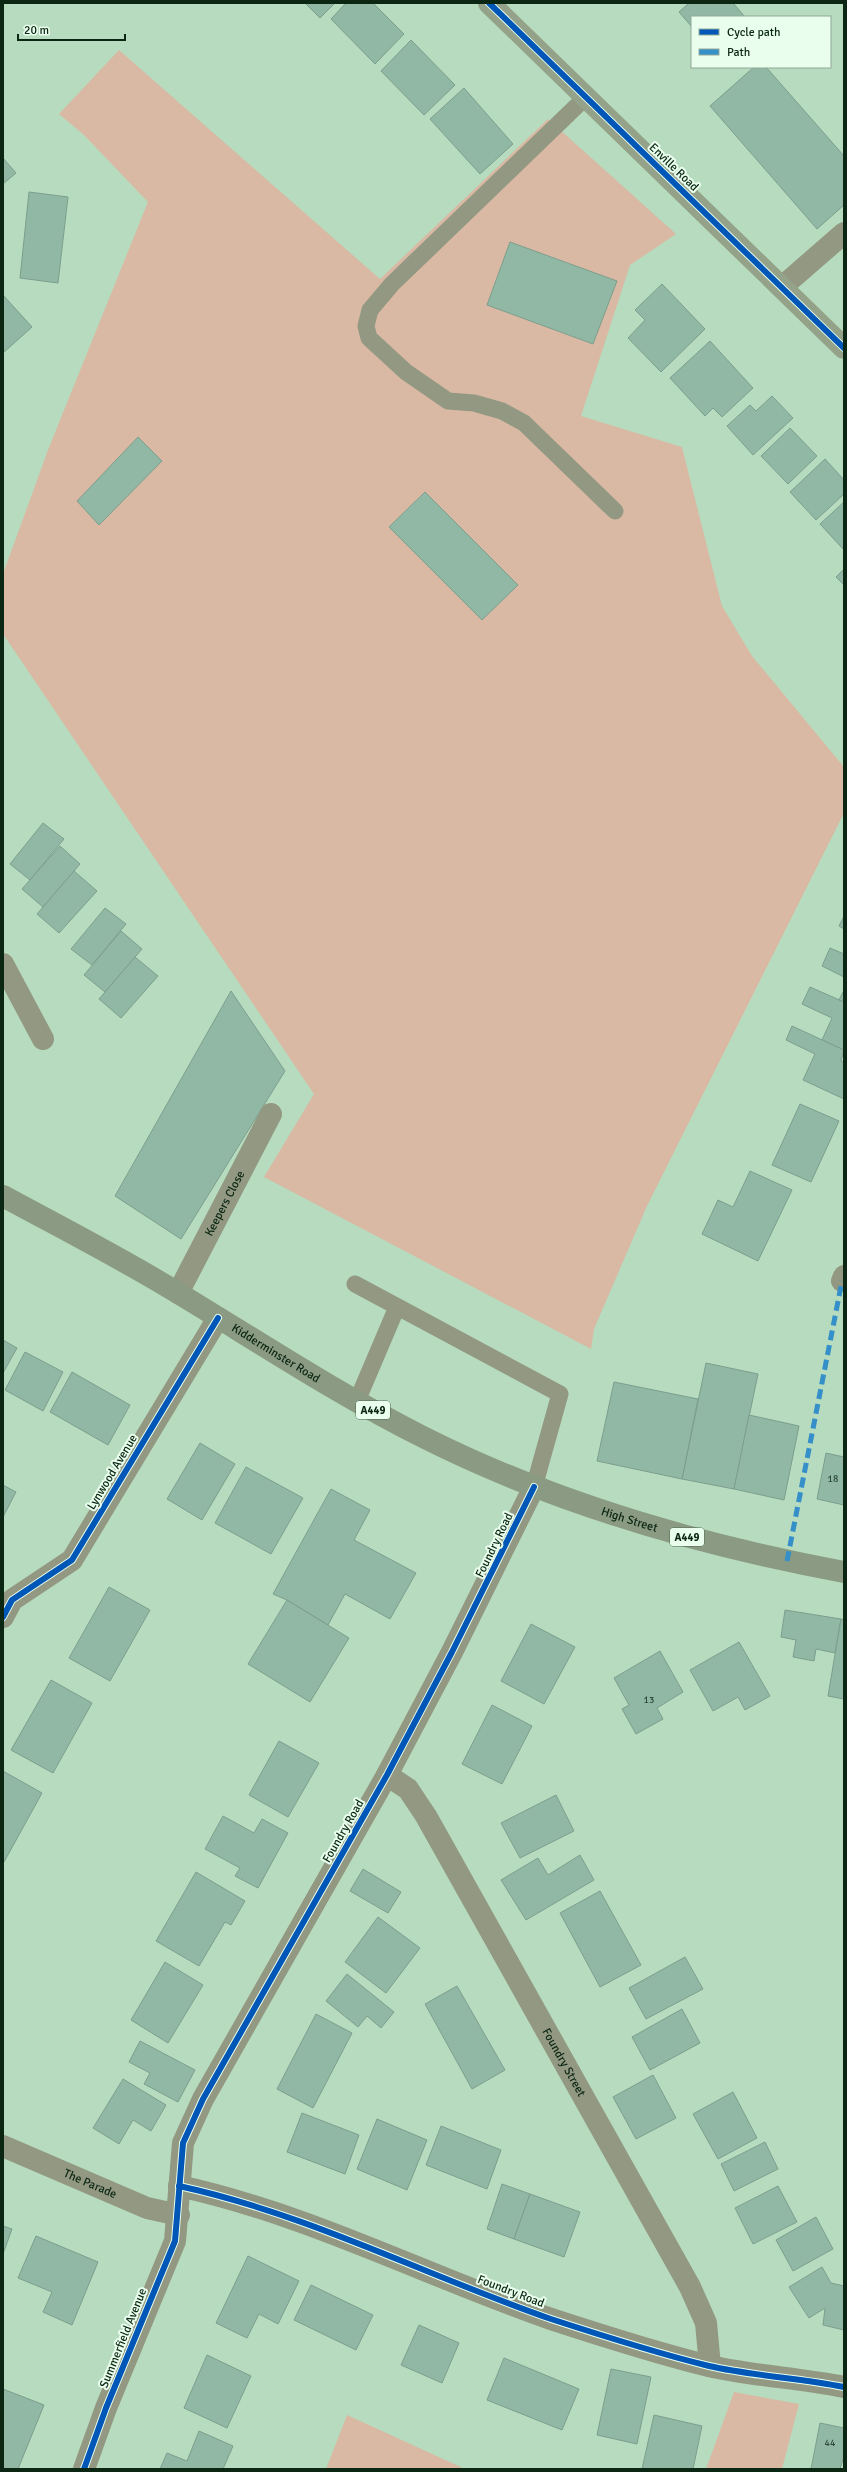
<svg xmlns="http://www.w3.org/2000/svg" width="847" height="2472" font-family="Signika,sans-serif">
<style>
.green{fill:#d9b9a3}
.building{fill:#91b8a5;stroke:#7c9f8d}
.lines{fill:none;stroke-linecap:round;stroke-linejoin:round}
.lane{stroke:#929882;stroke-width:17}
.street{stroke:#929882;stroke-width:22}
.secondary{stroke:#93a288;stroke-width:22}
.highway{stroke:#8b9a82;stroke-width:22}
.quiet{stroke:#358fc8;stroke-width:5;stroke-dasharray:10 5;stroke-linecap:butt}
.cycleway-casing{stroke:#eafeee;stroke-width:8}
.cycleway{stroke:#0057b8;stroke-width:6}
.labels{text-anchor:middle;stroke-width:4;stroke-linejoin:round;paint-order:stroke}
.number-label{font-size:10px;fill:#2c4b38}
.shield{fill:#eafeee;stroke:#4e6855;stroke-width:1}
.shield-label{font-size:11px;font-weight:bold;fill:#0b2714}
.street-label{font-size:12px;fill:#0b2714;stroke:#eafeee}
</style>
<rect width="100%" height="100%" fill="#b6dbbe"/>
<g class="green">
<path d="M 119,50 L 380,279 L 548,119 L 676,234 L 630,265 L 581,416 L 682,447 L 722,606 L 752,656 L 844,767 L 844,813 L 647,1206 L 594,1329 L 591,1349 L 264,1177 L 314,1094 L 3,634 L 3,574 L 48,450 L 148,202 L 84,135 L 59,114 Z"/>
<path d="M 734,2392 L 799,2404 L 782,2469 L 706,2469 Z"/>
<path d="M 347,2415 L 465,2469 L 326,2469 Z"/>
</g>
<g class="building">
<path d="M 305,3 L 335,3 L 320,18 Z"/>
<path d="M 346,3 L 373,3 L 404,34 L 375,64 L 331,19 Z"/>
<path d="M 689,3 L 733,3 L 745,17 L 692,17 L 692,27 L 679,12 Z"/>
<path d="M 411,40 L 455,85 L 424,115 L 381,71 Z"/>
<path d="M 754,67 L 766,67 L 844,156 L 844,205 L 817,229 L 710,106 Z"/>
<path d="M 464,88 L 513,144 L 480,174 L 430,119 Z"/>
<path d="M 3,158 L 16,173 L 3,184 Z"/>
<path d="M 29,192 L 68,197 L 58,283 L 20,278 Z"/>
<path d="M 510,242 L 617,281 L 593,344 L 487,305 Z"/>
<path d="M 662,284 L 705,329 L 661,372 L 628,338 L 645,320 L 635,310 Z"/>
<path d="M 3,295 L 32,327 L 3,353 Z"/>
<path d="M 710,341 L 753,388 L 722,417 L 713,408 L 705,416 L 670,378 Z"/>
<path d="M 772,396 L 793,418 L 753,455 L 727,426 L 750,405 L 756,411 Z"/>
<path d="M 790,428 L 817,456 L 788,484 L 761,456 Z"/>
<path d="M 138,437 L 162,461 L 99,525 L 77,501 Z"/>
<path d="M 825,459 L 844,480 L 844,494 L 816,520 L 790,492 Z"/>
<path d="M 425,492 L 518,585 L 482,620 L 389,527 Z"/>
<path d="M 844,502 L 844,550 L 820,524 Z"/>
<path d="M 844,569 L 844,585 L 836,577 Z"/>
<path d="M 43,823 L 64,839 L 30,880 L 10,864 Z"/>
<path d="M 60,846 L 80,864 L 43,907 L 22,889 Z"/>
<path d="M 74,871 L 97,891 L 59,933 L 37,914 Z"/>
<path d="M 105,908 L 126,924 L 92,965 L 71,949 Z"/>
<path d="M 844,916 L 844,929 L 839,926 Z"/>
<path d="M 121,931 L 142,949 L 105,992 L 84,975 Z"/>
<path d="M 830,948 L 844,954 L 844,977 L 822,966 Z"/>
<path d="M 135,957 L 158,976 L 121,1018 L 99,999 Z"/>
<path d="M 810,987 L 844,1002 L 844,1050 L 822,1040 L 832,1018 L 802,1004 Z"/>
<path d="M 844,990 L 844,1002 L 839,1000 Z"/>
<path d="M 231,991 L 285,1071 L 181,1239 L 115,1196 Z"/>
<path d="M 792,1026 L 844,1050 L 841,1061 L 844,1062 L 844,1099 L 803,1080 L 815,1054 L 786,1040 Z"/>
<path d="M 800,1104 L 839,1121 L 811,1182 L 772,1165 Z"/>
<path d="M 750,1171 L 792,1190 L 758,1261 L 702,1234 L 718,1200 L 733,1207 Z"/>
<path d="M 3,1340 L 17,1348 L 3,1373 Z"/>
<path d="M 25,1352 L 63,1372 L 43,1411 L 5,1390 Z"/>
<path d="M 706,1363 L 758,1374 L 734,1489 L 682,1479 Z"/>
<path d="M 72,1372 L 130,1405 L 108,1445 L 50,1412 Z"/>
<path d="M 614,1382 L 698,1399 L 682,1479 L 597,1461 Z"/>
<path d="M 749,1415 L 799,1426 L 784,1500 L 734,1489 Z"/>
<path d="M 200,1443 L 235,1464 L 202,1520 L 167,1499 Z"/>
<path d="M 826,1453 L 844,1457 L 844,1505 L 817,1499 Z"/>
<path d="M 246,1467 L 303,1498 L 271,1554 L 215,1523 Z"/>
<path d="M 3,1485 L 16,1492 L 3,1517 Z"/>
<path d="M 331,1489 L 370,1510 L 354,1540 L 416,1573 L 390,1619 L 345,1594 L 328,1625 L 287,1600 L 273,1594 Z"/>
<path d="M 109,1587 L 150,1610 L 110,1681 L 69,1658 Z"/>
<path d="M 287,1600 L 349,1638 L 310,1702 L 248,1664 Z"/>
<path d="M 785,1610 L 841,1619 L 835,1653 L 816,1649 L 814,1661 L 793,1657 L 796,1640 L 781,1637 Z"/>
<path d="M 841,1619 L 844,1620 L 844,1699 L 828,1696 Z"/>
<path d="M 531,1624 L 575,1647 L 544,1704 L 501,1681 Z"/>
<path d="M 739,1642 L 770,1696 L 745,1710 L 738,1697 L 713,1711 L 690,1670 Z"/>
<path d="M 660,1651 L 683,1692 L 657,1708 L 663,1719 L 636,1734 L 622,1709 L 629,1705 L 614,1678 Z"/>
<path d="M 51,1680 L 92,1703 L 53,1773 L 11,1750 Z"/>
<path d="M 492,1705 L 532,1726 L 502,1784 L 462,1764 Z"/>
<path d="M 279,1741 L 319,1763 L 288,1817 L 249,1795 Z"/>
<path d="M 3,1771 L 42,1793 L 4,1862 L 3,1862 Z"/>
<path d="M 556,1795 L 574,1831 L 520,1858 L 501,1823 Z"/>
<path d="M 223,1816 L 254,1833 L 262,1819 L 288,1833 L 258,1888 L 235,1876 L 240,1868 L 205,1849 Z"/>
<path d="M 580,1855 L 594,1880 L 526,1920 L 501,1880 L 538,1858 L 548,1875 Z"/>
<path d="M 363,1869 L 401,1892 L 388,1913 L 350,1891 Z"/>
<path d="M 196,1872 L 245,1901 L 231,1925 L 225,1922 L 199,1966 L 156,1941 Z"/>
<path d="M 600,1891 L 641,1965 L 600,1987 L 560,1913 Z"/>
<path d="M 378,1917 L 420,1948 L 386,1993 L 345,1962 Z"/>
<path d="M 685,1957 L 703,1989 L 646,2019 L 629,1988 Z"/>
<path d="M 165,1962 L 203,1985 L 168,2043 L 131,2020 Z"/>
<path d="M 347,1974 L 394,2012 L 381,2028 L 367,2016 L 358,2027 L 326,2001 Z"/>
<path d="M 457,1986 L 505,2070 L 472,2089 L 425,2004 Z"/>
<path d="M 682,2009 L 700,2043 L 650,2070 L 632,2037 Z"/>
<path d="M 316,2014 L 352,2033 L 313,2108 L 277,2089 Z"/>
<path d="M 140,2041 L 195,2070 L 178,2102 L 144,2084 L 150,2073 L 129,2062 Z"/>
<path d="M 653,2075 L 676,2118 L 636,2139 L 613,2097 Z"/>
<path d="M 123,2079 L 166,2105 L 151,2131 L 133,2120 L 119,2144 L 93,2128 Z"/>
<path d="M 733,2092 L 757,2138 L 718,2159 L 693,2114 Z"/>
<path d="M 302,2113 L 359,2135 L 345,2174 L 287,2152 Z"/>
<path d="M 377,2119 L 427,2140 L 407,2190 L 357,2169 Z"/>
<path d="M 441,2126 L 501,2150 L 487,2189 L 426,2165 Z"/>
<path d="M 765,2142 L 778,2169 L 734,2191 L 721,2164 Z"/>
<path d="M 502,2184 L 530,2194 L 514,2239 L 487,2229 Z"/>
<path d="M 778,2186 L 797,2222 L 753,2244 L 735,2208 Z"/>
<path d="M 530,2194 L 580,2212 L 564,2257 L 514,2239 Z"/>
<path d="M 816,2217 L 833,2249 L 793,2271 L 776,2240 Z"/>
<path d="M 3,2226 L 12,2229 L 3,2254 Z"/>
<path d="M 36,2236 L 98,2262 L 72,2325 L 43,2312 L 52,2292 L 18,2278 Z"/>
<path d="M 248,2256 L 299,2281 L 278,2324 L 259,2314 L 247,2338 L 216,2323 Z"/>
<path d="M 822,2267 L 831,2283 L 844,2286 L 844,2330 L 823,2325 L 825,2308 L 809,2318 L 789,2287 Z"/>
<path d="M 311,2285 L 373,2315 L 356,2350 L 294,2320 Z"/>
<path d="M 419,2325 L 459,2343 L 442,2383 L 401,2365 Z"/>
<path d="M 207,2355 L 251,2376 L 227,2428 L 184,2408 Z"/>
<path d="M 504,2358 L 579,2389 L 562,2430 L 487,2400 Z"/>
<path d="M 611,2369 L 651,2377 L 637,2444 L 597,2435 Z"/>
<path d="M 3,2389 L 44,2405 L 18,2469 L 3,2469 Z"/>
<path d="M 654,2415 L 702,2426 L 693,2469 L 642,2469 Z"/>
<path d="M 820,2423 L 844,2428 L 844,2456 L 840,2469 L 811,2469 Z"/>
<path d="M 199,2431 L 233,2446 L 223,2469 L 160,2469 L 167,2453 L 187,2461 Z"/>
</g>
<g class="lines">
<g class="lane">
<path d="M 586,97 L 392,284 L 370,310 L 366,326 L 369,338 L 406,372 L 448,401 L 474,403 L 502,411 L 524,423 L 615,511"/>
<path d="M 355,1284 L 560,1394 L 534,1487"/>
<path d="M 357,1401 L 397,1307"/>
</g>
<g class="street">
<path d="M 782,287 L 844,233"/>
<path d="M 3,964 L 43,1039"/>
<path d="M 842,1281 L 844,1276"/>
<path id="s1" d="M 178,1293 L 271,1114"/>
<path d="M 3,1617 L 12,1600 L 72,1560 L 218,1318"/>
<path id="s2" d="M 387,1775 L 408,1789 L 426,1816 L 690,2287 L 706,2323 L 710,2366"/>
<path id="s3" d="M 3,2146 L 147,2208 L 179,2215"/>
<path d="M 179,2186 C 308,2214 427,2276 551,2319 C 603,2336 656,2353 709,2366 C 753,2376 800,2378 844,2387"/>
<path d="M 84,2469 L 106,2408 L 175,2241 L 183,2143 L 203,2099 L 387,1775 L 452,1652 L 534,1487"/>
</g>
<path class="secondary" d="M 489,3 L 844,348"/>
<path class="highway" id="s4" d="M 3,1196 C 62,1228 121,1258 178,1293 C 259,1342 339,1395 423,1437 C 556,1504 699,1545 844,1572"/>
<path class="quiet" d="M 787,1561 L 842,1281"/>
<g class="cycleway-casing">
<g id="cycleway">
<path d="M 489,3 L 844,348"/>
<path d="M 3,1617 L 12,1600 L 72,1560 L 218,1318"/>
<path d="M 179,2186 C 308,2214 427,2276 551,2319 C 603,2336 656,2353 709,2366 C 753,2376 800,2378 844,2387"/>
<path d="M 84,2469 L 106,2408 L 175,2241 L 183,2143 L 203,2099 L 387,1775 L 452,1652 L 534,1487"/>
</g>
</g>
<use href="#cycleway" class="cycleway"/>
</g>
<g class="labels">
<g class="number-label">
<text x="833" y="1482">18</text>
<text x="649" y="1703">13</text>
<text x="830" y="2446">44</text>
</g>
<g class="shield">
<rect x="356" y="1401" width="34" height="18" rx="3"/>
<rect x="670" y="1528" width="34" height="18" rx="3"/>
</g>
<g class="shield-label">
<text x="373" y="1414">A449</text>
<text x="687" y="1541">A449</text>
</g>
<g class="street-label">
<text transform="translate(674 167) rotate(44)" y="4">Enville Road</text>
<text dy="4" stroke="none"><textPath href="#s1" startOffset="101">Keepers Close</textPath></text>
<text dy="4" stroke="none"><textPath href="#s4" startOffset="315">Kidderminster Road</textPath></text>
<text transform="translate(112 1472) rotate(-59)" y="4">Lynwood Avenue</text>
<text dy="4" stroke="none"><textPath href="#s4" startOffset="707">High Street</textPath></text>
<text transform="translate(494 1545) rotate(-64)" y="4">Foundry Road</text>
<text transform="translate(343 1831) rotate(-60)" y="4">Foundry Road</text>
<text dy="4" stroke="none"><textPath href="#s2" startOffset="340">Foundry Street</textPath></text>
<text dy="4" stroke="none"><textPath href="#s3" startOffset="95">The Parade</textPath></text>
<text transform="translate(511 2291) rotate(21)" y="4">Foundry Road</text>
<text transform="translate(123 2338) rotate(-68)" y="4">Summerfield Avenue</text>
</g>
</g>
<rect width="847" height="2472" fill="none" stroke="#0b2714" stroke-width="8"/>
<rect x="691" y="16" width="140" height="52" fill="#eafeee" stroke="#91a897"/>
<rect x="699" y="29" width="20" height="6" fill="#0057b8" stroke="#91a897"/>
<text x="727" y="36" font-size="12" fill="#0b2714">Cycle path</text>
<rect x="699" y="49" width="20" height="6" fill="#358fc8" stroke="#91a897"/>
<text x="727" y="56" font-size="12" fill="#0b2714">Path</text>
<path d="M18 34v6h107v-6" fill="none" stroke="#0b2714" stroke-width="2"/>
<text x="24" y="34" font-size="12" fill="#0b2714" stroke="#eafeee" stroke-width="3" paint-order="stroke">20 m</text>
</svg>
